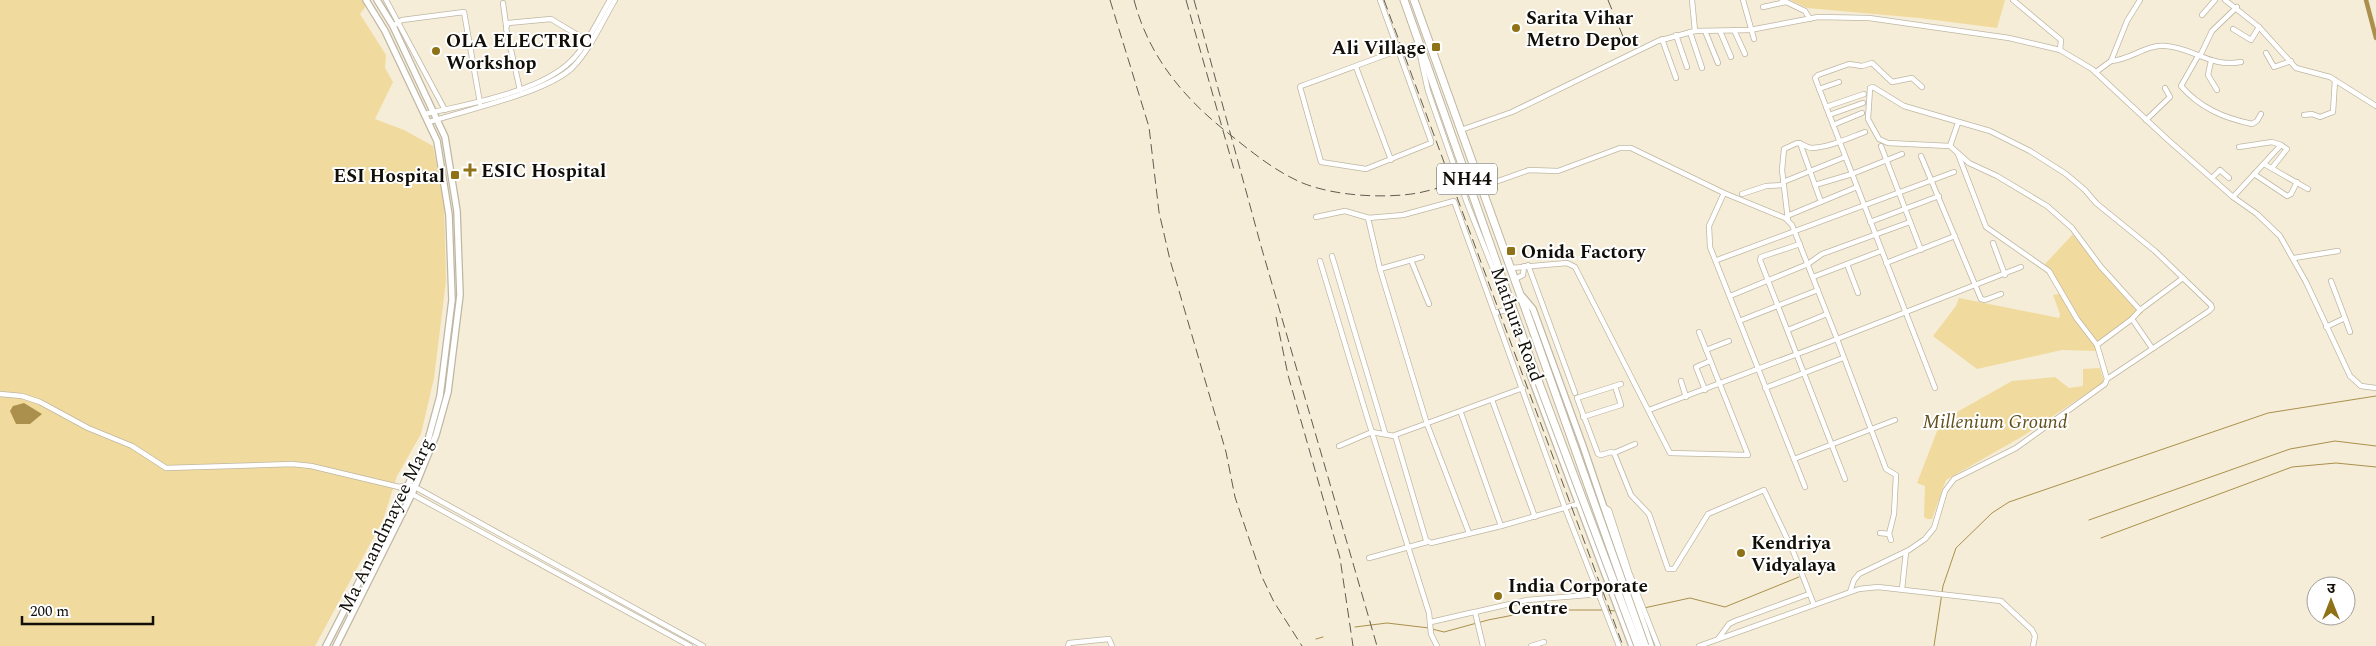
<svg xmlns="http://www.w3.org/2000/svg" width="2376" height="646" font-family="Spectral,'Noto Sans Devanagari',serif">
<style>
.green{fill:#f1da9d}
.water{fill:#aa904c}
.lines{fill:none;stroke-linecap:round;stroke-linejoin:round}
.stream{stroke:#aa904c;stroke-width:1}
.canal{stroke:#aa904c;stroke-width:4.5}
.minor-casing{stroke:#bfb7a3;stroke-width:6}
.major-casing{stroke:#bfb7a3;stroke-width:8}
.highway-casing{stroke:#bfb7a3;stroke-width:9}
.minor{stroke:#fff;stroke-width:4.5}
.major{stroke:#fff;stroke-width:5.5}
.highway{stroke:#fff;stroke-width:7}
.rail{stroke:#605c50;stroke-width:1;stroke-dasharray:10 5;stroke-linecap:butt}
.highway-bridge-casing{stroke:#bfb7a3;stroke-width:9;stroke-linecap:butt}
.highway-bridge{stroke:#fff;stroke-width:7}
.poi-dot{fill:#8f7116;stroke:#fff;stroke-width:2}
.labels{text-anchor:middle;stroke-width:4;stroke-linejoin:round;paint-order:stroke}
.shield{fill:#fff;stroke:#595752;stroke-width:1}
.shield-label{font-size:18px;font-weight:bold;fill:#120f08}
.poi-label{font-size:19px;font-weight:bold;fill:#120f08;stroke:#fff;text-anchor:start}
.street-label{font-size:19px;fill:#120f08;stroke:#fff}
.park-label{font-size:19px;font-style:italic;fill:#62501b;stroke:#fff}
</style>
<rect width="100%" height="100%" fill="#f5edd8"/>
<g class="green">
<path d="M 0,0 L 363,0 L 366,6 L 360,14 L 386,55 L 385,68 L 393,82 L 375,119 L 404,130 L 433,146 L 444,204 L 446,281 L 434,378 L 421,434 L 397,476 L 383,520 L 315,646 L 0,646 Z"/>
<path d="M 1790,0 L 2005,0 L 1997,28 L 1919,18 L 1807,8 Z"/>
<path d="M 2075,232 L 2143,313 L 2095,344 L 2096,351 L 2062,350 L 1977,369 L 1933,336 L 1956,306 L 1959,298 L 2059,318 L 2060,314 L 2053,295 L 2059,294 L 2045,264 Z"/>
<path d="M 2100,368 L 2104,382 L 2023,436 L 1946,480 L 1932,519 L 1927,519 L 1924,517 L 1925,486 L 1917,483 L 1941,421 L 2012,381 L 2055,377 L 2069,388 L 2083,386 L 2083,369 Z"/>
</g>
<path class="water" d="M 24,403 L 42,414 L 30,424 L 16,424 L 10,411 L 13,406 Z"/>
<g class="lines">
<g class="stream">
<path d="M 2089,520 L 2290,449 L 2335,441 L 2376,446"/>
<path d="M 2101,538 L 2292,467 L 2336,463 L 2376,467"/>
<path d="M 1644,608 L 1690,598 L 1725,607 L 1799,577"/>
<path d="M 1607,610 L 1615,611"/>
<path d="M 1355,627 L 1387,623 L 1429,628"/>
<path d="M 1432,629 L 1444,632 L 1488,620 L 1539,610 L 1603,610"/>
<path d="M 1316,639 L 1323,637"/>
<path d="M 1934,646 L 1943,586 L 1956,548 L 1992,513 L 2009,502 L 2268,413 L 2376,396"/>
</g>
<path class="canal" d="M 2366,0 L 2376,38"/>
<g class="minor-casing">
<g id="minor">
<path d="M 386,0 L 445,110"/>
<path d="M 1380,0 L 1431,141 L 1431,143 L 1366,169 L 1321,162 L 1300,87 L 1301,86 C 1341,72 1380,56 1420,43"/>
<path d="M 1692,0 L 1695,31"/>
<path d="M 1743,0 L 1754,39"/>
<path d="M 1782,0 L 1805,11 L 1810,19"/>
<path d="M 2013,0 L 2061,40 L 2060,50"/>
<path d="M 2225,0 L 2259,27 L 2296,68 L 2330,77 L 2376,106"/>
<path d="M 503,3 L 506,25"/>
<path d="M 1763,7 L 1786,2"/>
<path d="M 2202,15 L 2215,0"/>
<path d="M 393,26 L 402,20 L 464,12 L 480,103"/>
<path d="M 2233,29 L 2251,40 L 2259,27"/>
<path d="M 1734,30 L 1745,54"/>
<path d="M 1705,31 L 1718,63"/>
<path d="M 1720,31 L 1731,57"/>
<path d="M 1690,32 L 1702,68"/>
<path d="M 1676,35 L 1687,67"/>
<path d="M 1662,39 L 1676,78"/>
<path d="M 1418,46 L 1428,91 L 1467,203 L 1497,279 L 1503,287"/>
<path d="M 2266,53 L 2274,67 L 2291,61"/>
<path d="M 2198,56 L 2181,86 C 2200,108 2224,118 2252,124 L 2257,121 L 2261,114"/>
<path d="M 2200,56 L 2212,31 L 2237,7"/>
<path d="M 2111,61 C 2131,60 2146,44 2166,46 C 2194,48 2211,68 2241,62"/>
<path d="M 2211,61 L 2208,75 L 2217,90"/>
<path d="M 1356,67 L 1391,160"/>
<path d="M 2096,72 L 2111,61 L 2127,21 L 2140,0"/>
<path d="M 1922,87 L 1912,78 L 1892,82 L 1872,63 L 1862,66 L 1849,64 L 1818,75 L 1815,78 L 1935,388"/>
<path d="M 1819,89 L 1839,82"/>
<path d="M 520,90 L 506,28 L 508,23 L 551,19 L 586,40"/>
<path d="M 1826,107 L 1864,94"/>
<path d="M 425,114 C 468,104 540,92 571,61 C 586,47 599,18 610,0"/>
<path d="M 1829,115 L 1863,103"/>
<path d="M 2304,115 L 2312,114 L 2320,117 L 2333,112 L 2335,80"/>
<path d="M 2146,120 L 2170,97 L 2165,88"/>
<path d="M 429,122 C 466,110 545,93 572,68 C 590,50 602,22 615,0"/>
<path d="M 1833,125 L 1862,113"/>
<path d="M 1461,130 L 1512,112 L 1658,41 L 1695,31 L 1750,30 L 1818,17 L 1869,18 L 2009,38 L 2060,50 L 2092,69 L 2167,139 L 2233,197 L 2257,214 L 2280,236 L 2306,282 L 2350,376 L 2361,386 L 2376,388"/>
<path d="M 1800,143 L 1821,202"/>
<path d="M 1881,146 L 1921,250"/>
<path d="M 1950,146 L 1958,123"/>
<path d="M 1958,154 L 1986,227 L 2049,271 L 2077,319 L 2097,345"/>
<path d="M 1921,156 L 1981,299 L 1985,300 L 2001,294"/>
<path d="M 2264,164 L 2308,189"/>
<path d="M 2272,168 L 2287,149 L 2281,145"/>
<path d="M 2254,174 L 2287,196 L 2291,194 L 2297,182"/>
<path d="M 2212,178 L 2220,170 L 2229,178"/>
<path d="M 1783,182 L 1845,157"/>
<path d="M 1815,185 L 1852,174 L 1902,154"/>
<path d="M 1481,187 L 1529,170 L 1558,171 L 1620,148 L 1631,148 L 1724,193 L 1785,218 L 1792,225 L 1837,339 L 1649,410"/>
<path d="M 1724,193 L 1709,226 L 1710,247 L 1805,487"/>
<path d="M 1742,194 L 1766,186 L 1783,185"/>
<path d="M 2233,197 L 2281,145 L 2272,142 L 2239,147"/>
<path d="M 1787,216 L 1857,187"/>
<path d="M 1316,217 L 1345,211 L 1369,218"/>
<path d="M 1788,220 L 1782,170 L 1784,149 L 1797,143 C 1803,143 1806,148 1812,148 C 1830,147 1849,138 1865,132"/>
<path d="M 1870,222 L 1939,196"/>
<path d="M 1993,243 L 2005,275"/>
<path d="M 1800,244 L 1761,257 L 1760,260 L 1845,479"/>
<path d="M 1332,256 L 1385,433"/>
<path d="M 1422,257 L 1380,269 L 1427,424 L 1469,533"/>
<path d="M 2294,258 L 2338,251"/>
<path d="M 1411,260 L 1429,304"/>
<path d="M 1717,260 L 1954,172"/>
<path d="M 1320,261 L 1368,420 L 1429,613 L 1431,634 L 1437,646"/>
<path d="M 1886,263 L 1955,236"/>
<path d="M 1847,264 L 1858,293"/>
<path d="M 1528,265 L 1575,393"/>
<path d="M 1511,268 L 1567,263 L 1575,267 L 1670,453 L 1748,455 L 1699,332"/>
<path d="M 1380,269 L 1368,218 L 1403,215 L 1454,201 L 1565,508 L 1619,646"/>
<path d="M 1813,277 L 1881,251"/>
<path d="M 1515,279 L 1523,275 L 1524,266"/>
<path d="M 1730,296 L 1808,264 L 1822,254 L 1910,222"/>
<path d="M 2140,310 L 2183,278"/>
<path d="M 1495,313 L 1512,308"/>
<path d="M 2345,318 L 2350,332"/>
<path d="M 2132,319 L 2152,348"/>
<path d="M 1739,321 L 1818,290"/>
<path d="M 2326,327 L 2345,318 L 2331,281"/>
<path d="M 1788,330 L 1827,314"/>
<path d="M 1706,350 L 1729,341"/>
<path d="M 1681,381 L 1686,397"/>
<path d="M 1621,384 L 1577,398 L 1598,454 L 1601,455 L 1611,452 L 1614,453 L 1631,495 L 1649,514 L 1668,569 L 1674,569 L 1708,514 L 1764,490 L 1793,551 L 1814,605"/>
<path d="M 1523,388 L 1395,435 L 1426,540 L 1431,543 L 1501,526 L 1578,504"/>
<path d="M 1765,388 L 1843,358"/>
<path d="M 1705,390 L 1696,367 L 1710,361"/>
<path d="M 0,394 L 22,396 L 40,402 L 88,428 L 132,446 L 166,468 L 292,464 L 311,466 L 399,487 L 690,646"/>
<path d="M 1492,400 L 1535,517"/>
<path d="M 1461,413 L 1501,526"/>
<path d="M 1583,417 L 1621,405 L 1615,386"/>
<path d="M 1339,446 L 1372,432 L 1394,436"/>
<path d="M 1614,453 L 1635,444"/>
<path d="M 1794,459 L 1895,420"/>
<path d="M 399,487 L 408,485 L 415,487 L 703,646"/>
<path d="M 1603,506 L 1609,510 L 1629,572 L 1658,646"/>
<path d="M 1880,533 L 1889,534"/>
<path d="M 1891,540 L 1889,534 L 1894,514 L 1896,475 L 1886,469 L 1837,339 L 2021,267"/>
<path d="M 1369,558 L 1427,542"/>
<path d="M 1902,589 L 1906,552"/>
<path d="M 1850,592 L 1854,580 L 1859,574 L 1909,550 L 1925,539 L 1934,528 L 1945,491 L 1954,479 L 2016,448 L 2105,384 L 2107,379 L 2097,345 L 2132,319 L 2140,310 L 2101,267 L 2072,228 L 2047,206 L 1997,176 L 1969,163 L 1950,146 L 1888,143 L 1879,139 L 1868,119 L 1870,88 L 1873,87 L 1904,106 L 1990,131 L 2030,151 L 2066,174 L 2085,190 L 2096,203 L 2155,251 L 2211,305 L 2212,308 L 2209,311 L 2107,379"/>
<path d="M 1431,622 L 1474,612"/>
<path d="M 1718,639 L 1729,624 L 1735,621 L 1809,594"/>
<path d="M 1068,646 L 1069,643 L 1109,639 L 1112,646"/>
<path d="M 1483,646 L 1475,612 L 1527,600 L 1600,594"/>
<path d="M 1531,646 L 1544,642"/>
<path d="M 1699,646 L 1859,589 L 1878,587 L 2001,601 L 2032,630 L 2035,636 L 2033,646"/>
</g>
</g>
<g class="major-casing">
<g id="major">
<path d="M 1523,297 L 1533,309 L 1583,446 L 1651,646"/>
<path d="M 1529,359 L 1530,374 L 1632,646"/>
<path d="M 326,646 L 405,492 L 428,440 L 440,396 L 452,300 L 449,215 L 437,141 L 385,31 L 366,0"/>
<path d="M 336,646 L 412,494 L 436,435 L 448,392 L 460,295 L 457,211 L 445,137 L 393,26 L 377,0"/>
</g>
</g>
<g class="highway-casing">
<g id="highway">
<path d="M 1404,0 L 1539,383"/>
<path d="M 1414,0 L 1530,322"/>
</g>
</g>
<use href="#minor" class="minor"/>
<use href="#major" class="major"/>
<use href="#highway" class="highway"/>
<g class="rail">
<path d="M 1110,0 L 1149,127 L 1159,212 L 1170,260 L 1226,452 L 1235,497 L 1262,577 L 1274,602 L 1302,646"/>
<path d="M 1134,0 C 1148,54 1181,95 1223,129 C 1247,148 1270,168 1298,181 C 1330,196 1384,199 1418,193 C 1443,188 1466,178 1490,169"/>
<path d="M 1186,0 L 1235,173"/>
<path d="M 1194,0 L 1261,246 L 1377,646"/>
<path d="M 1384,0 L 1623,646"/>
<path d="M 1608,0 L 1624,39"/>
<path d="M 1276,317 L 1288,375 L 1340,558 L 1353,646"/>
</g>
<g class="highway-bridge-casing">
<g id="highway-bridge">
<path d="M 1530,322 L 1645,646"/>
<path d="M 1539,383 L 1638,646"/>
</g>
</g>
<use href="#highway-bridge" class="highway-bridge"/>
</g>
<g class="poi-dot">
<circle cx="1516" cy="28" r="5"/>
<rect x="1431" y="42" width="10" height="10" rx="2.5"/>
<circle cx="436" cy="51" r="5"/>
<path d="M467.5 162.5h5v5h5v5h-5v5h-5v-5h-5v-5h5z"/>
<rect x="450" y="170" width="10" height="10" rx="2.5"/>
<rect x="1506" y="246" width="10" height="10" rx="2.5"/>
<circle cx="1741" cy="553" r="5"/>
<circle cx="1498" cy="596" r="5"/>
</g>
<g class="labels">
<rect class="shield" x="1437" y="163.5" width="60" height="31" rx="4"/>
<g class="shield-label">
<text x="1467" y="185">NH44</text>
</g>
<g class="poi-label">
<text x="1526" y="24">Sarita Vihar<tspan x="1526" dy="22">Metro Depot</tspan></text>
<text x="446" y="47">OLA ELECTRIC<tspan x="446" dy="22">Workshop</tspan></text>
<text x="1426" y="54" text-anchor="end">Ali Village</text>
<text x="481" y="177">ESIC Hospital</text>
<text x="445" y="182" text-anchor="end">ESI Hospital</text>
<text x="1521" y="258">Onida Factory</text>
<text x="1751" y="549">Kendriya<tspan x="1751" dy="22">Vidyalaya</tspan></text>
<text x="1508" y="592">India Corporate<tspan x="1508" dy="22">Centre</tspan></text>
</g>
<g class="street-label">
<text transform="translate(1518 324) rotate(70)" y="7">Mathura Road</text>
<text transform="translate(385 525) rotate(-64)" y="7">Ma Anandmayee Marg</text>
</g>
<g class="park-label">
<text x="1995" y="428">Millenium Ground</text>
</g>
</g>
<g transform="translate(2331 601)"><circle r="24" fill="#ffffff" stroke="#a09f9c"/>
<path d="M0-4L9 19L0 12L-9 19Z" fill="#8f7116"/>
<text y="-8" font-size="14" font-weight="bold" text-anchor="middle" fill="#120f08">उ</text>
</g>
<path d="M22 616v8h131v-8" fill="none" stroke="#120f08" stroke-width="2.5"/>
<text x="30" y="616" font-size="15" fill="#120f08" stroke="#ffffff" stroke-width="4" paint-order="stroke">200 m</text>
</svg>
